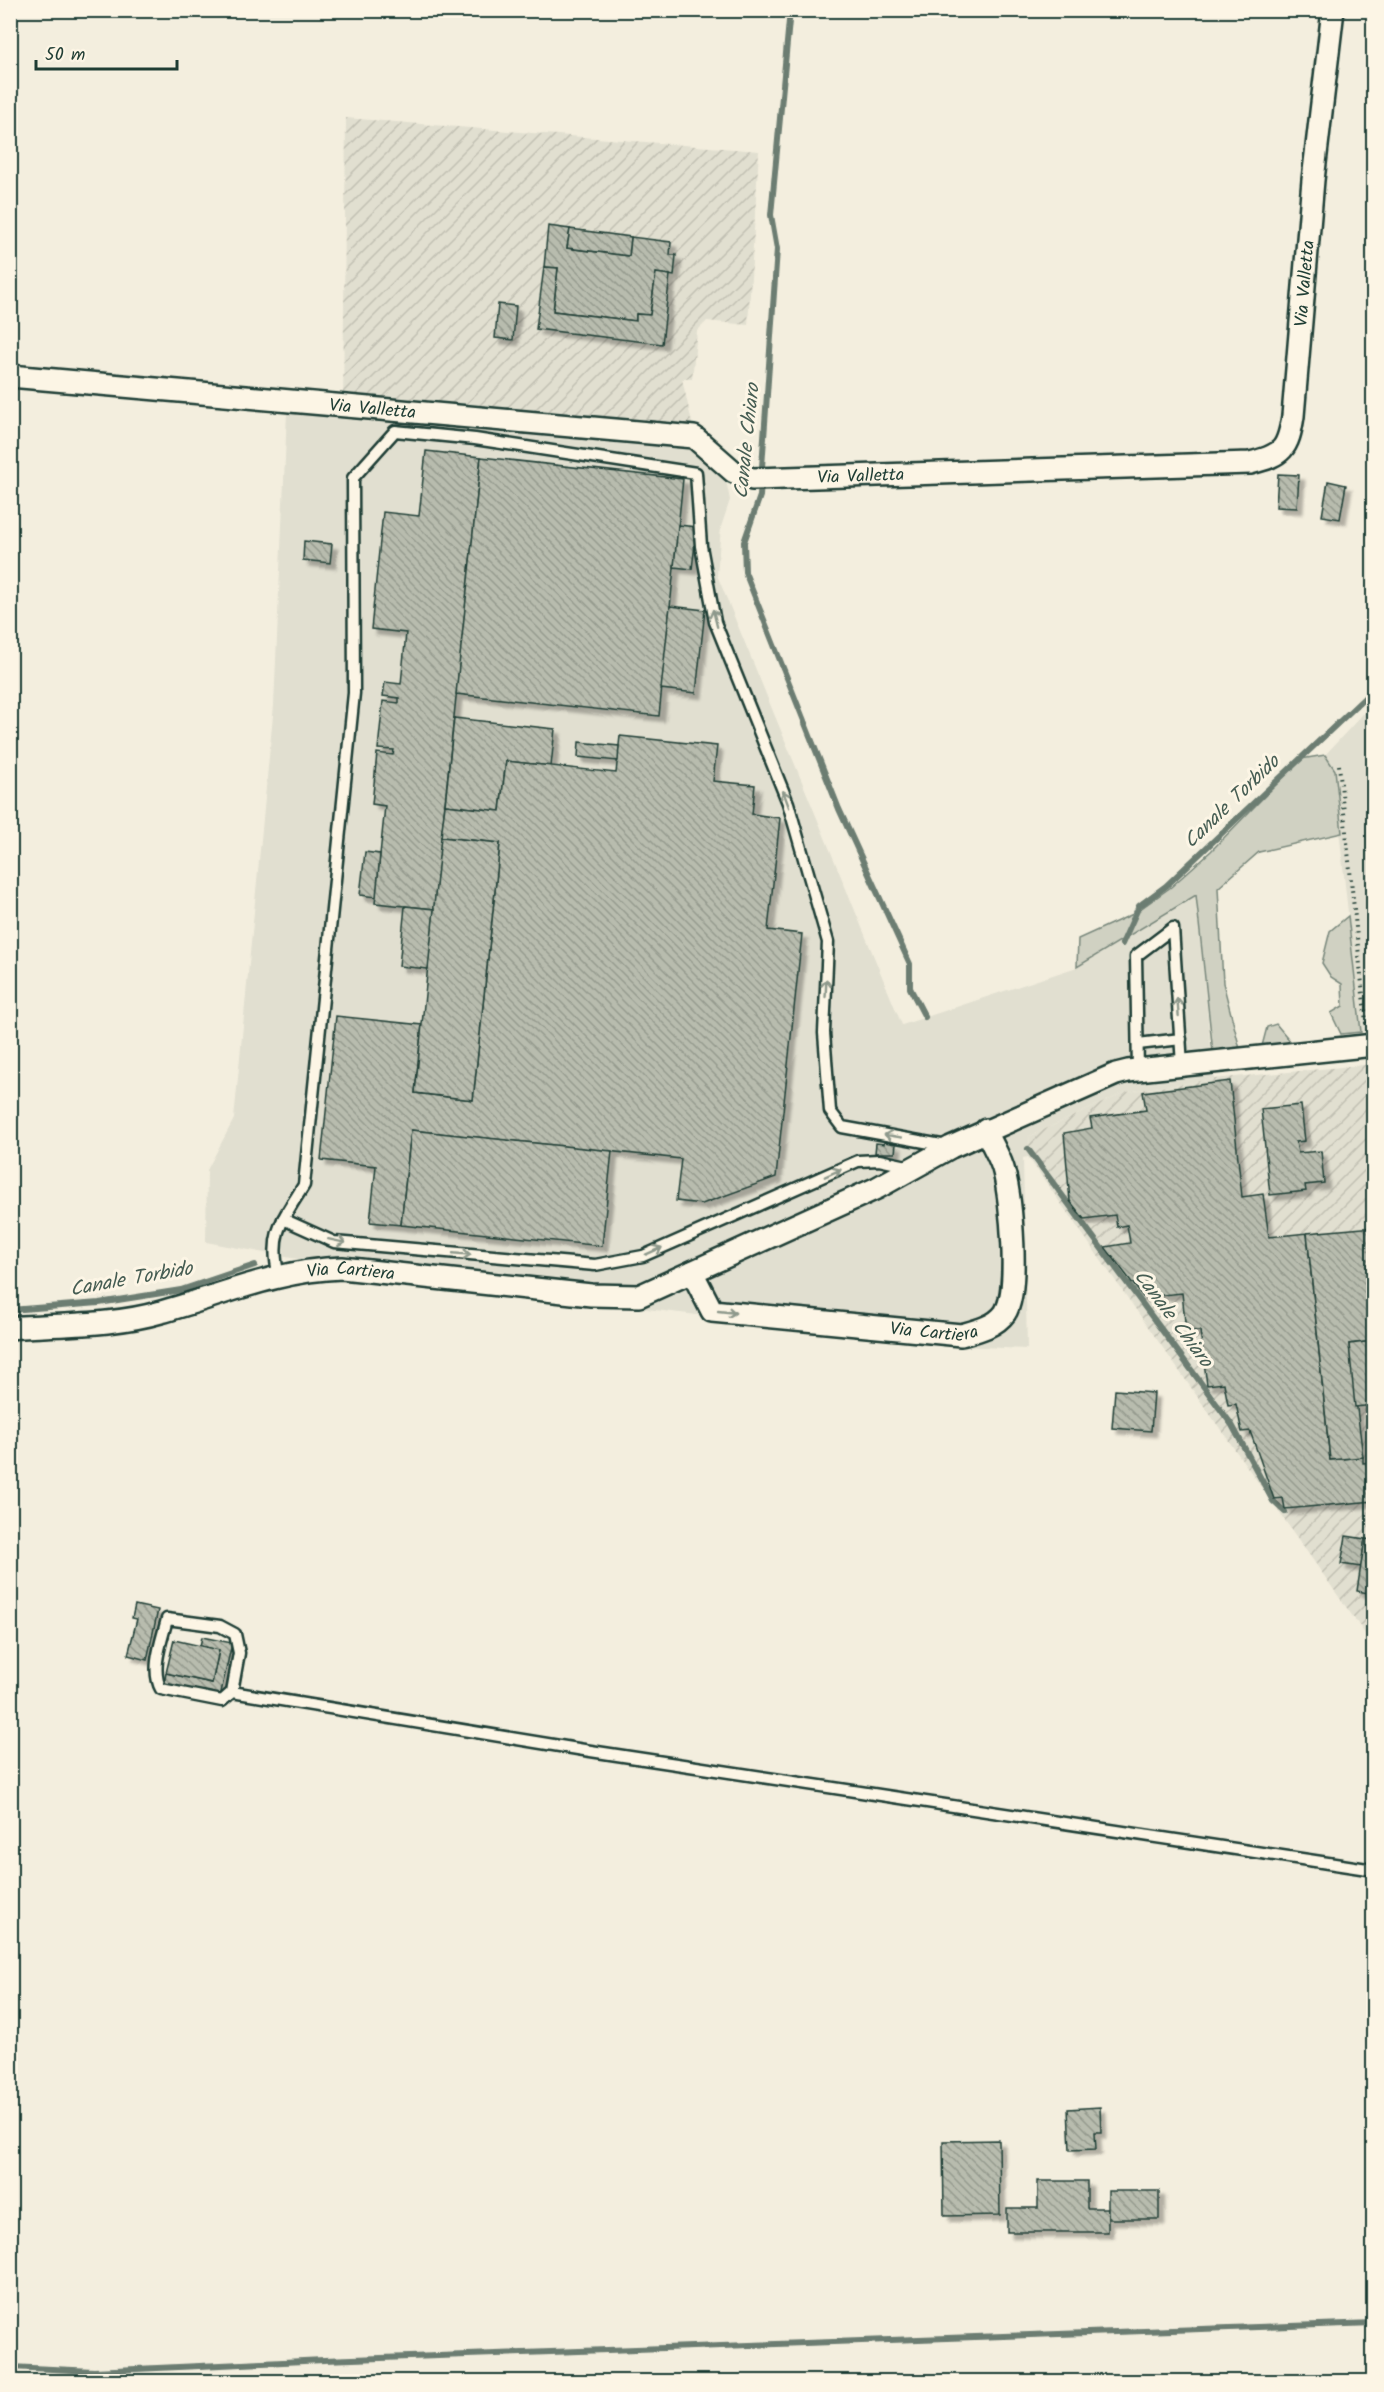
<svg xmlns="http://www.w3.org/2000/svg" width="1384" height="2392" font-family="Kalam,sans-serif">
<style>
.built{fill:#e1dfd0}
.industrial{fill:url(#industrial-furrows)}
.green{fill:#d0d1c2;stroke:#78877b;stroke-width:1.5}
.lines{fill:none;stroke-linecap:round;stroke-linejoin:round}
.stream{stroke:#6c7d72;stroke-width:6}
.building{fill:url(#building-back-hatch);stroke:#1f3d34;stroke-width:1.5;filter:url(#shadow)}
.service-casing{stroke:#1f3d34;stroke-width:15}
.minor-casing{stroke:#1f3d34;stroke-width:26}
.path{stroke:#1f3d34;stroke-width:4;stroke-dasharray:1.5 4.5;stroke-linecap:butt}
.service{stroke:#fcf5e5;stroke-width:10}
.minor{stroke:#fcf5e5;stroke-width:21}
.oneway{stroke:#8e998c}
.labels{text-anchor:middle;stroke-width:6;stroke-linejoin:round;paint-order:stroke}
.street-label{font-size:18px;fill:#1f3d34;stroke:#fcf5e5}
.water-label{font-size:20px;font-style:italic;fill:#465d53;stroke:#fcf5e5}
</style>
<defs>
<pattern id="industrial-furrows" width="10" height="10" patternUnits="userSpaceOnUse" patternTransform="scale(1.5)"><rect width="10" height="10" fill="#e1dfd0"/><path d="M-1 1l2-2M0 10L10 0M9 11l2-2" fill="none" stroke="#c1c0b3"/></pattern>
<pattern id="building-back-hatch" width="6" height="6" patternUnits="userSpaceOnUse" patternTransform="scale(1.5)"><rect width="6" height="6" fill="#b8bcae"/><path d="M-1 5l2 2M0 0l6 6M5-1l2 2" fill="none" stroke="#959a8e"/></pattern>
<filter id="shadow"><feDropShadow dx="5.5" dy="5.5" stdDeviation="1.5" flood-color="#0004"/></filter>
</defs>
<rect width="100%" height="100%" fill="#f3eede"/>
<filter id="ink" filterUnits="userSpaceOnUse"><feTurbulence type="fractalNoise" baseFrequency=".0167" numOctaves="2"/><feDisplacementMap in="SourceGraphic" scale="12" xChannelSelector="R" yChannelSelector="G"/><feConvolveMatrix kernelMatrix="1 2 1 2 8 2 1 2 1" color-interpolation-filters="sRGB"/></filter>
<g filter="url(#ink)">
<g class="built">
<path d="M 287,413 L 689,449 L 725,475 L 730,500 L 721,527 L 717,575 L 902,1025 L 1077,967 L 1196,895 L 1214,1079 L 1126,1092 L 1030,1136 L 1028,1157 L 1023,1158 L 1027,1349 L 961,1346 L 426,1283 L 206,1242 L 207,1170 L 234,1119 L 274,705 Z"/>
<path d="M 1373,703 L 1374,1030 L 1361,1032 L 1332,765 L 1325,755 Z"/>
</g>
<g class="industrial">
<path d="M 346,118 L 759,151 L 748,325 L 707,321 L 697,331 L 692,379 L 682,379 L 693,427 L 343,408 Z"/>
<path d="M 1373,1064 L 1373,1645 L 1028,1157 L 1030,1136 L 1126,1092 L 1214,1079 Z"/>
</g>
<g class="green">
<path d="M 1325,755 L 1335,770 L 1342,833 L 1259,852 L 1218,888 L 1223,983 L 1240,1049 L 1213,1053 L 1196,895 L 1077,967 L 1078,939 L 1133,914 L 1171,887 L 1211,851 L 1301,759 Z"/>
<path d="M 1348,916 L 1361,1032 L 1341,1034 L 1331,1013 L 1343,1006 L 1342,984 L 1331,977 L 1322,963 L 1330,931 Z"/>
<path d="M 1276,1024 L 1291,1042 L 1262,1046 L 1267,1027 Z"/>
</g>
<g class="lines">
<g class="stream">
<path d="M 790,10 L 771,215 L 777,249 L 760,496 L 744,542 L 745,572 L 839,809 L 910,964 L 910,988 L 925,1017"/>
<path d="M 1122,944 L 1139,906 L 1166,886 L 1374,689"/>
<path d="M 1028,1149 L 1232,1425 L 1273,1501 L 1285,1512"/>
<path d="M 10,1310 L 99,1303 L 181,1290 L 255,1265"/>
<path d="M 10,2367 L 94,2371 L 324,2360 L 1374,2323"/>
</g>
</g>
<g class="building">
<path d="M 548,226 L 570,229 L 567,248 L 629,256 L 631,237 L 671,242 L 670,255 L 676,255 L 674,276 L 656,273 L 650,315 L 636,314 L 636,321 L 553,311 L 558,268 L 544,267 Z"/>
<path d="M 570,229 L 631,237 L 629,256 L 567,248 Z"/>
<path d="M 544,267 L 558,268 L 553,311 L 636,321 L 636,314 L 650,315 L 656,273 L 670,275 L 662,344 L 536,329 Z"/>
<path d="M 498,304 L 516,306 L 513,340 L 495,338 Z"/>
<path d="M 426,451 L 481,457 L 434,909 L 375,903 L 385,806 L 372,804 L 377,753 L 393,755 L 394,750 L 378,749 L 383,701 L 399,703 L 399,698 L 383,696 L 385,682 L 401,684 L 406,633 L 371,629 L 383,512 L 419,516 Z"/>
<path d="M 481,457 L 683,479 L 659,716 L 456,694 Z"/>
<path d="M 1278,474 L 1299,475 L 1297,508 L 1276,507 Z"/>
<path d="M 1328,481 L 1346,485 L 1340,519 L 1322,516 Z"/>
<path d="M 678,525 L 697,527 L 692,569 L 674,567 Z"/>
<path d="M 304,541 L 332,544 L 330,563 L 303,560 Z"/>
<path d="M 670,606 L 705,610 L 696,693 L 661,689 Z"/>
<path d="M 454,718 L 555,729 L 551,766 L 506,761 L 500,811 L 445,805 Z"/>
<path d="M 620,736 L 717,746 L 713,781 L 755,785 L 752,814 L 780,818 L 768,930 L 802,934 L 776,1177 L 702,1204 L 676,1201 L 681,1159 L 411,1130 L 401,1225 L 370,1222 L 376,1166 L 321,1160 L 336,1016 L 422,1025 L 415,1093 L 473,1100 L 500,843 L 441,837 L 445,805 L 500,811 L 506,761 L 616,773 Z"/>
<path d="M 579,742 L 619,746 L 618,761 L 578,757 Z"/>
<path d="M 441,837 L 500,843 L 473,1100 L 415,1093 Z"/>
<path d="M 365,852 L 380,854 L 376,897 L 360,895 Z"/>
<path d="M 405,906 L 434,909 L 428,969 L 399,966 Z"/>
<path d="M 1230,1081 L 1242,1197 L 1263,1194 L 1269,1237 L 1307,1233 L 1330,1460 L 1363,1457 L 1363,1463 L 1374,1462 L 1374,1501 L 1285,1509 L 1283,1498 L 1274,1499 L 1250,1431 L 1242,1432 L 1236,1404 L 1228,1405 L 1224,1383 L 1207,1385 L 1200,1331 L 1186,1331 L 1182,1293 L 1143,1297 L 1105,1247 L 1130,1243 L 1127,1225 L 1117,1227 L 1115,1215 L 1084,1219 L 1070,1201 L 1064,1133 L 1092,1128 L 1090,1118 L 1146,1110 L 1143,1092 Z"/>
<path d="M 1301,1105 L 1305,1141 L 1296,1142 L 1298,1153 L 1321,1151 L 1324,1183 L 1305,1185 L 1306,1191 L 1270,1195 L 1261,1109 Z"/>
<path d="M 411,1130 L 612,1151 L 602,1246 L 401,1225 Z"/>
<path d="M 884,1142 L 896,1144 L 895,1153 L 875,1153 L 876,1143 L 884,1144 Z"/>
<path d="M 1374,1227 L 1374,1341 L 1349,1344 L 1363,1457 L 1330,1460 L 1307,1233 Z"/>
<path d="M 1374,1341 L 1374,1405 L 1355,1407 L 1349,1344 Z"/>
<path d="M 1115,1390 L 1154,1393 L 1151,1431 L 1112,1428 Z"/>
<path d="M 1346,1536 L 1365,1539 L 1361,1567 L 1341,1564 Z"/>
<path d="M 1365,1539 L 1374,1540 L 1374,1594 L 1357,1591 Z"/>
<path d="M 135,1605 L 158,1610 L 147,1660 L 128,1655 L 137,1619 L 132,1618 Z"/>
<path d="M 202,1637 L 232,1643 L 220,1697 L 164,1684 L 166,1673 L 212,1683 L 219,1650 L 200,1646 Z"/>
<path d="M 174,1640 L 219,1650 L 212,1683 L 166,1673 Z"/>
<path d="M 1100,2107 L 1101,2132 L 1095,2132 L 1096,2149 L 1070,2150 L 1068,2109 Z"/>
<path d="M 999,2140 L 1000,2215 L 944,2216 L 943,2141 Z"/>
<path d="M 1038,2181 L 1087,2181 L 1087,2208 L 1108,2208 L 1108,2232 L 1007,2232 L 1007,2208 L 1038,2208 Z"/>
<rect x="1108" y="2191" width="51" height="28"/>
</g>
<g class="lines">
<g class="service-casing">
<g id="service">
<path d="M 1138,1044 L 1181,1039"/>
<path d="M 1138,1070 L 1136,956 L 1173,928 L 1182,1065"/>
<path d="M 283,1219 L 334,1242 L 595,1265 L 643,1256 L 858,1161 L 879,1160 L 912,1167"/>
<path d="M 279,1276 C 268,1234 283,1219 304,1185 L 354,693 L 353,478 L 395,431 L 475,439 L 696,473 L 701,546 L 715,622 L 788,803 L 828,942 L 824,1033 L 830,1111 L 842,1127 L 947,1146"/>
<path d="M 232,1692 L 239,1653 L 235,1634 L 220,1626 L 167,1619 C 162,1640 150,1669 161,1689 L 222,1701 L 232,1692 L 584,1750 L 1374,1870"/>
</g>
</g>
<g class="minor-casing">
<g id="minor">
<path id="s1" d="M 10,376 L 694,437 L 734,472 L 752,479 L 1250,463 C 1283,455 1288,449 1293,416 L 1313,180 L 1333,10"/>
<path id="s2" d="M 692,1272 L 712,1311 L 961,1335 C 976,1331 995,1327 1005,1313 C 1020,1290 1011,1199 1004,1172 C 1001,1158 991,1144 986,1130"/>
<path id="s3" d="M 10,1328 C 60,1324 113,1326 161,1312 C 222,1295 278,1270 342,1268 L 591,1295 L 639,1296 L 877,1188 L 951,1147 L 1116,1074 L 1128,1071 L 1374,1045"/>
</g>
</g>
<path class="path" d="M 1339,765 L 1366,1023 L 1374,1023"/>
<use href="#service" class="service"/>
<use href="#minor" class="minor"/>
</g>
<defs><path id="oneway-shaft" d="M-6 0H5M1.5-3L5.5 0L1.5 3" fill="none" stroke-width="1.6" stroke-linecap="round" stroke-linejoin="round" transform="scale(1.5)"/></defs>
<g class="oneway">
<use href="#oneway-shaft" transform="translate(715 618) rotate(-104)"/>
<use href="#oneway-shaft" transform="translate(786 799) rotate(-110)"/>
<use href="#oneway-shaft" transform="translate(826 988) rotate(-87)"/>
<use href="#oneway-shaft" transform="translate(1178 1007) rotate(-94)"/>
<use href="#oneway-shaft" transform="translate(893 1136) rotate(-170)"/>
<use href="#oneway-shaft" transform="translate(833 1173) rotate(-24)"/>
<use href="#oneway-shaft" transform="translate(337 1241) rotate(12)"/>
<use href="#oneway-shaft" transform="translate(654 1251) rotate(-24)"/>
<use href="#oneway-shaft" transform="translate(462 1254) rotate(5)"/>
<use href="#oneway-shaft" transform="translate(727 1312) rotate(6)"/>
</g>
</g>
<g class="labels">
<g class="street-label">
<text dy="6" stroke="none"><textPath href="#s1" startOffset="1461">Via Valletta</textPath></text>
<text dy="6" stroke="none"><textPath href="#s1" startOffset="364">Via Valletta</textPath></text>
<text dy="6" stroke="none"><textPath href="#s1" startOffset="868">Via Valletta</textPath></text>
<text dy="6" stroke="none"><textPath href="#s3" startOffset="348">Via Cartiera</textPath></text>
<text dy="6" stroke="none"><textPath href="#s2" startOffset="267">Via Cartiera</textPath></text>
</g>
<g class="water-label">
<text transform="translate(746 441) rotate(-84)" y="7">Canale Chiaro</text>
<text transform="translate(1231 801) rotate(-44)" y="7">Canale Torbido</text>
<text transform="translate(131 1278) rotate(-10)" y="7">Canale Torbido</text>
<text transform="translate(1174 1318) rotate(53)" y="7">Canale Chiaro</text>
</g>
</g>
<rect width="1384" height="2392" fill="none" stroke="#fcf5e5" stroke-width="36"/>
<rect x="18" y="18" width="1348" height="2356" fill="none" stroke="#1f3d34" stroke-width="2" filter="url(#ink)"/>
<path d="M36 60v9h141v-9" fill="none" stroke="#1f3d34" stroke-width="3"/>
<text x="45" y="60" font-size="18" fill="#1f3d34" stroke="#fcf5e5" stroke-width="4.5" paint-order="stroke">50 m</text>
</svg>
